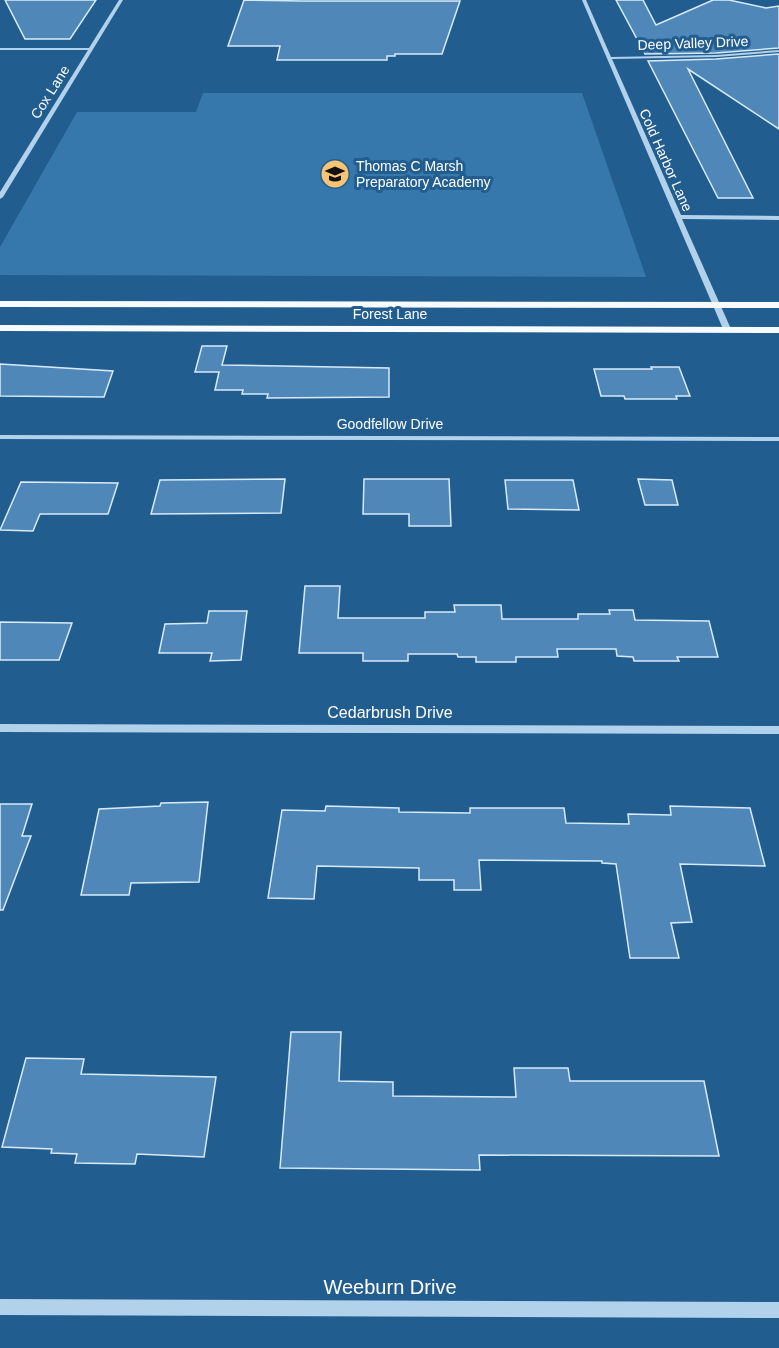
<svg xmlns="http://www.w3.org/2000/svg" width="779" height="1348" font-family="Arial,sans-serif">
<style>
.green{fill:#3677ac}
.building{fill:#4f88b8;stroke:#d7eaf9;stroke-width:1.5}
.lines{fill:none;stroke-linecap:round;stroke-linejoin:round}
.minor{fill:#b2d2ec;fill-rule:evenodd}
.major{fill:#f7fbff;fill-rule:evenodd}
.labels{text-anchor:middle;stroke-width:6;stroke-linejoin:round;paint-order:stroke}
.far-street-label{font-size:14px;fill:#fff;stroke:#225d8f}
.far-poi-label{font-size:14px;fill:#fff;stroke:#225d8f;text-anchor:start}
.street-label{font-size:16px;fill:#fff;stroke:#225d8f}
.near-street-label{font-size:20px;fill:#fff;stroke:#225d8f}
</style>
<rect width="100%" height="100%" fill="#225d8f"/>
<path class="green" d="M 203,93 L 582,93 L 646,277 L 0,275 L 0,247 L 77,112 L 196,112 Z"/>
<g class="building">
<path d="M 5,0 L 96,0 L 70,39 L 25,39 Z"/>
<path d="M 244,0 L 302,1 L 460,1 L 442,54 L 395,54 L 395,56 L 387,56 L 387,60 L 277,60 L 280,46 L 228,46 Z"/>
<path d="M 616,0 L 643,0 L 656,25 L 713,0 L 729,0 L 766,8 L 779,6 L 779,48 L 716,53 L 645,54 Z"/>
<path d="M 779,54 L 779,129 L 688,69 L 753,198 L 718,198 L 648,61 L 716,59 Z"/>
<path d="M 202,346 L 227,346 L 222,365 L 389,368 L 389,397 L 267,398 L 268,394 L 242,394 L 243,390 L 215,390 L 219,372 L 195,372 Z"/>
<path d="M 0,364 L 113,371 L 104,397 L 0,396 Z"/>
<path d="M 651,367 L 679,367 L 690,396 L 676,396 L 677,399 L 625,399 L 624,396 L 601,396 L 594,369 L 652,369 Z"/>
<path d="M 285,479 L 281,513 L 151,514 L 160,480 Z"/>
<path d="M 364,479 L 449,479 L 451,526 L 409,526 L 409,514 L 363,514 Z"/>
<path d="M 638,479 L 672,480 L 678,505 L 645,505 Z"/>
<path d="M 505,480 L 573,480 L 579,510 L 508,509 Z"/>
<path d="M 21,482 L 118,483 L 108,514 L 40,514 L 33,531 L 0,530 Z"/>
<path d="M 305,586 L 340,586 L 338,618 L 425,618 L 425,612 L 455,612 L 454,605 L 501,605 L 502,619 L 578,619 L 578,614 L 610,614 L 609,610 L 633,610 L 635,620 L 709,621 L 718,657 L 677,657 L 679,661 L 634,661 L 633,657 L 617,656 L 616,649 L 557,649 L 558,657 L 516,657 L 516,662 L 476,662 L 476,657 L 458,657 L 457,654 L 408,654 L 408,661 L 363,661 L 363,653 L 299,653 Z"/>
<path d="M 209,611 L 247,611 L 241,660 L 210,661 L 212,653 L 159,653 L 165,624 L 207,623 Z"/>
<path d="M 0,622 L 72,623 L 59,660 L 0,660 Z"/>
<path d="M 208,802 L 199,882 L 131,883 L 129,895 L 81,895 L 99,809 L 160,806 L 161,803 Z"/>
<path d="M 0,804 L 32,804 L 22,836 L 31,836 L 3,910 L 0,910 Z"/>
<path d="M 326,806 L 399,808 L 399,812 L 470,813 L 470,808 L 564,808 L 566,823 L 629,824 L 628,814 L 671,815 L 670,806 L 750,808 L 765,866 L 680,864 L 692,922 L 671,923 L 679,958 L 630,958 L 616,864 L 602,863 L 602,861 L 479,860 L 481,890 L 454,890 L 454,880 L 419,880 L 419,868 L 317,866 L 314,899 L 268,898 L 282,810 L 325,811 Z"/>
<path d="M 291,1032 L 341,1032 L 339,1081 L 393,1082 L 393,1096 L 516,1097 L 514,1068 L 568,1068 L 570,1081 L 704,1081 L 719,1156 L 479,1155 L 480,1170 L 280,1168 Z"/>
<path d="M 26,1058 L 84,1059 L 81,1074 L 216,1077 L 204,1157 L 137,1154 L 135,1164 L 75,1163 L 77,1154 L 51,1153 L 52,1149 L 2,1147 Z"/>
</g>
<g class="lines">
<g class="minor">
<path d="M 119,0 L 123,0 L 3,197 L 0,199 L 0,192 L 88,50 L 0,50 L 0,48 L 89,48 Z"/>
<path d="M 582,0 L 586,0 L 611,57 L 716,55 L 779,50 L 779,52 L 716,57 L 612,59 L 681,215 L 779,216 L 779,220 L 682,219 L 731,329 L 730,331 L 723,329 Z"/>
<path d="M 0,435 L 779,437 L 779,441 L 0,439 Z"/>
<path d="M 0,724 L 779,726 L 779,734 L 0,732 Z"/>
<path d="M 0,1299 L 779,1302 L 779,1318 L 0,1315 Z"/>
</g>
<g class="major">
<path d="M 0,301 L 779,302 L 779,308 L 0,307 Z"/>
<path d="M 0,325 L 779,327 L 779,333 L 0,331 Z"/>
</g>
</g>
<defs>
<g id="school-disc" transform="scale(1.5)"><circle r="9.5" fill="#f8c474" stroke="#225d8f"/><path d="M0-5L7-2L0 1L-7-2ZM-4 1L0 2.5L4 1V4Q0 6-4 4Z" fill="#111"/></g>
</defs>
<g fill-rule="evenodd">
<use href="#school-disc" x="335" y="174"/>
</g>
<g class="labels">
<g class="far-street-label">
<text transform="translate(693 43) rotate(-2)" y="5">Deep Valley Drive</text>
<text transform="translate(50 92) rotate(-58)" y="5">Cox Lane</text>
<text transform="translate(666 160) rotate(66)" y="5">Cold Harbor Lane</text>
<text x="390" y="319">Forest Lane</text>
<text x="390" y="429">Goodfellow Drive</text>
</g>
<g class="far-poi-label">
<text x="356" y="171">Thomas C Marsh<tspan x="356" dy="16">Preparatory Academy</tspan></text>
</g>
<g class="street-label">
<text x="390" y="718">Cedarbrush Drive</text>
</g>
<g class="near-street-label">
<text x="390" y="1294">Weeburn Drive</text>
</g>
</g>
</svg>
